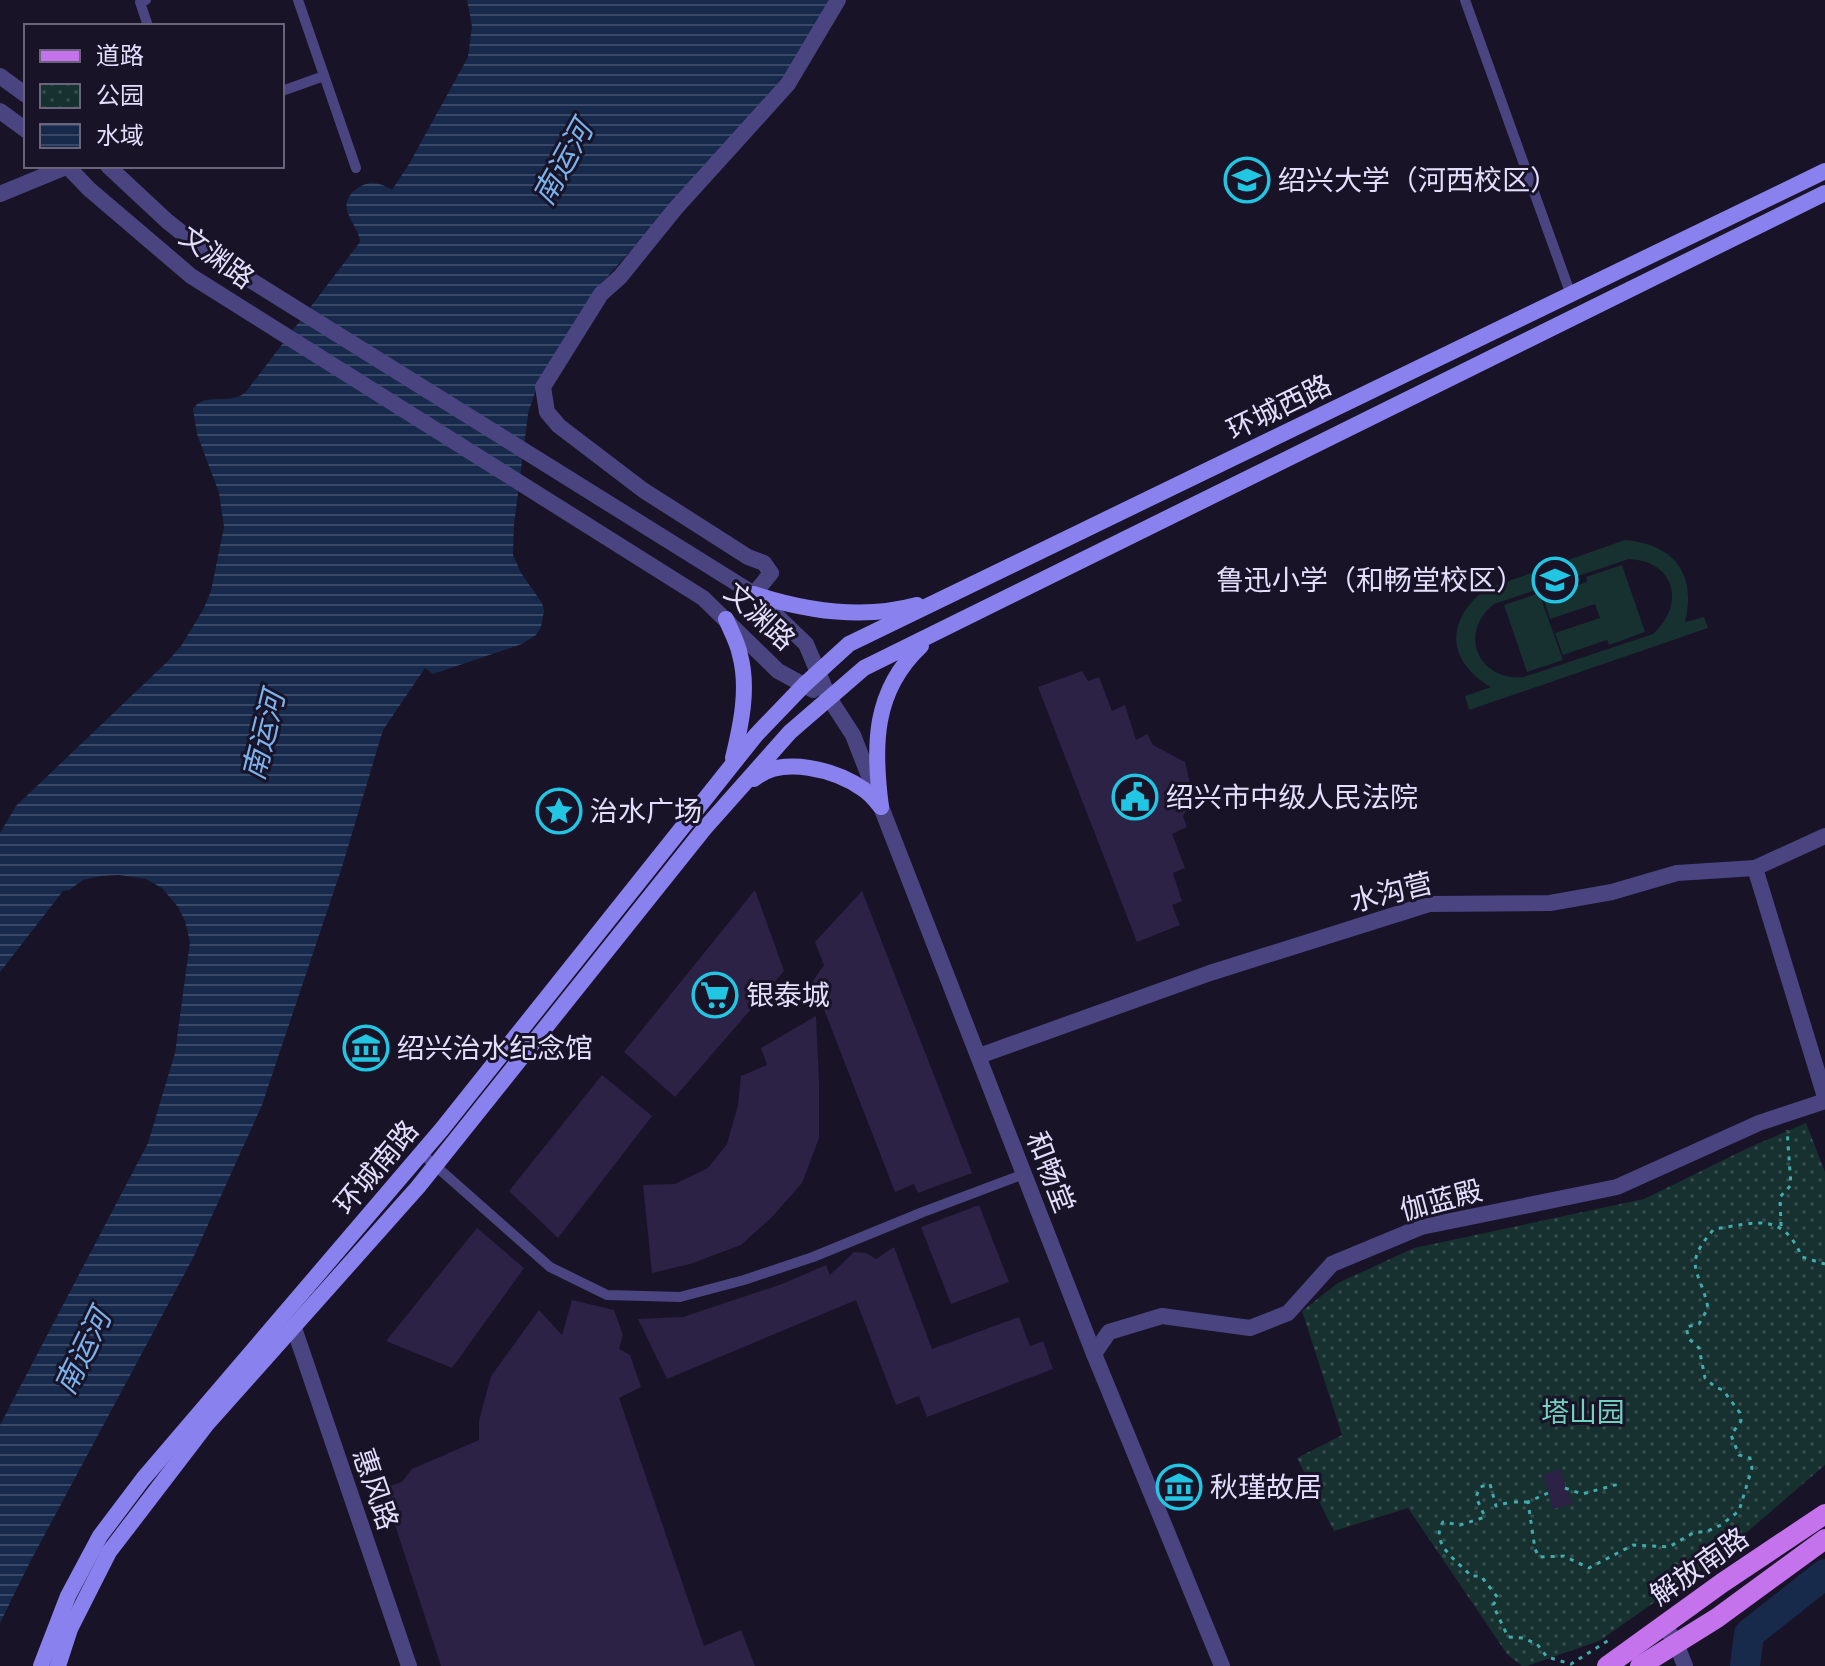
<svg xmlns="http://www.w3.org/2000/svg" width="1825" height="1666" font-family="Karla,'Noto Sans SC',sans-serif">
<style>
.green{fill:#173030;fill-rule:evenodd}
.park{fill:url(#park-dots)}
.water{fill:url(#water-rules)}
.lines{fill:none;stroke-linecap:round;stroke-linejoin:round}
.river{stroke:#182a4b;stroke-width:30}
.building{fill:#2b2245}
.path{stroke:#40acab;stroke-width:3;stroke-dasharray:4 6;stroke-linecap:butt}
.service{stroke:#4a4580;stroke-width:10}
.minor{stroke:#4a4580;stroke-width:16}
.tertiary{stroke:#4a4580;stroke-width:16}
.secondary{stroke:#8981ee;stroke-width:16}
.primary{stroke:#c573ec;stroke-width:20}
.labels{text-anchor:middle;stroke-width:6;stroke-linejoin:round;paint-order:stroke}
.poi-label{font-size:28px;fill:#e2defb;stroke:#181327;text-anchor:start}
.street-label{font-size:28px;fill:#e2defb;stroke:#181327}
.park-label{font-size:28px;fill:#72d2bf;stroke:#181327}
.water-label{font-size:30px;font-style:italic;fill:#79b2ed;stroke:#181327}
</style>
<defs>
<pattern id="park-dots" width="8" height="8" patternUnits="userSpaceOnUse" patternTransform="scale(2)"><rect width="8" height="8" fill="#173030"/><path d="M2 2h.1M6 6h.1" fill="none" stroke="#384e4f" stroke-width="1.8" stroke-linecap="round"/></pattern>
<pattern id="water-rules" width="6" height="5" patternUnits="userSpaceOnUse" patternTransform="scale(2)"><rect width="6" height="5" fill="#182a4b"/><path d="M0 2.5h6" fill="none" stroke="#394866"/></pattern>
</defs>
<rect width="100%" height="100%" fill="#181327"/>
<g class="green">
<path d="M 1625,540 C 1674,544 1697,574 1685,622 L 1704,617 L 1708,628 L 1469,710 L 1465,696 L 1491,687 C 1446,661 1445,620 1486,589 ZM 1629,559 C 1675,561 1686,604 1653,634 L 1524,677 C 1479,682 1457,633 1494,604 Z"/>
<path d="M 1622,565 L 1645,632 L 1609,645 L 1607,640 L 1563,655 L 1555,633 L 1600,618 L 1595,604 L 1550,619 L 1543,597 L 1587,582 L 1586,577 Z"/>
<path d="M 1539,593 L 1563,660 L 1527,672 L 1504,605 Z"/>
</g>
<path class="park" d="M 1806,1123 L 1825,1172 L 1825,1465 L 1712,1562 L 1599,1641 L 1527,1666 L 1522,1666 L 1507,1654 L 1408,1508 L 1334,1531 L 1297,1458 L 1342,1435 L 1302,1311 L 1338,1283 L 1414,1248 L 1644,1199 L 1750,1147 Z"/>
<path class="water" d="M 467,0 L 835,0 L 787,77 L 598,287 L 536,389 L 528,414 L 514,525 L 513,555 L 521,573 L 542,603 L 544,611 L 541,627 L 536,635 L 522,644 L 433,674 L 425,668 L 383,730 L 342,867 L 262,1105 L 193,1258 L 30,1562 L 0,1623 L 0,1425 L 148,1143 L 175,1053 L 190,942 L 185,921 L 178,907 L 162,888 L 146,879 L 119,875 L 101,876 L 83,880 L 69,890 L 63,891 L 0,972 L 0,833 L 16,806 L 167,662 L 181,646 L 203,610 L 211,591 L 224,527 L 219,493 L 197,434 L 193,409 C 205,391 227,406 245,393 L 360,242 C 360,225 329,205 361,186 C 373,180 382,184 392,190 L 409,164 L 468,57 L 472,26 Z"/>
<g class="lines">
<path class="river" d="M 1745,1666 L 1749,1634 L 1825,1574"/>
</g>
<g class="building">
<path d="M 1082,671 L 1088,681 L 1099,677 L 1112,711 L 1125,705 L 1136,740 L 1147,734 L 1153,745 L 1185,762 L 1191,788 L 1188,807 L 1183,816 L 1187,827 L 1172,834 L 1185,868 L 1173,873 L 1182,901 L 1172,905 L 1180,925 L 1137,942 L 1038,687 Z"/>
<path d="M 755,890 L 784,971 L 675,1097 L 624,1052 Z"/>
<path d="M 862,891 L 972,1173 L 918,1193 L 914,1184 L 895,1192 L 813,981 L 824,965 L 815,942 Z"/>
<path d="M 816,1016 L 819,1083 L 819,1138 L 802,1183 L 772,1217 L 741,1245 L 690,1264 L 652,1273 L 643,1185 L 675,1184 L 708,1168 L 727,1144 L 738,1105 L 741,1076 L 767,1065 L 761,1048 Z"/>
<path d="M 602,1075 L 652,1116 L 558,1238 L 509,1191 Z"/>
<path d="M 979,1205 L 1009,1282 L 951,1304 L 921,1227 Z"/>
<path d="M 477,1228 L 524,1268 L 452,1368 L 386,1341 Z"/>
<path d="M 894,1247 L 932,1349 L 1019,1317 L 1030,1346 L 1043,1341 L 1053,1369 L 927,1417 L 919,1396 L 896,1405 L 856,1300 L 667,1379 L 638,1319 L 683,1317 L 782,1284 L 826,1265 L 830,1275 L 854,1252 L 866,1253 L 876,1259 Z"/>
<path d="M 572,1300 L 614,1310 L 623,1335 L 619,1349 L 630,1355 L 641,1387 L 619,1398 L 704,1646 L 741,1630 L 755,1666 L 441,1666 L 383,1488 L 402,1482 L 412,1469 L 479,1440 L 479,1421 L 491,1376 L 539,1310 L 562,1335 Z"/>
<path d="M 1560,1469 L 1572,1504 L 1553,1509 L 1543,1475 Z"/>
</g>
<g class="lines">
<g class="path">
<path d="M 1781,1226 L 1780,1197 L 1791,1185 L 1787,1130"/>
<path d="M 1565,1488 L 1582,1494 L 1619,1484"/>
<path d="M 1548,1493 L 1528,1502 L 1535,1549 L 1539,1557 L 1564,1556 L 1589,1568 L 1633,1545 L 1669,1547 L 1693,1533 L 1708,1531 L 1721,1525 L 1739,1511 L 1752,1468 L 1750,1458 L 1739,1455 L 1731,1435 L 1741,1421 L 1740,1413 L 1723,1390 L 1715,1387 L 1705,1378 L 1699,1348 L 1689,1339 L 1686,1327 L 1699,1324 L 1708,1308 C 1700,1268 1681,1267 1714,1229 C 1757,1223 1782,1211 1802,1257 L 1825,1264"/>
<path d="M 1514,1502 L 1528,1502"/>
<path d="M 1507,1503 L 1496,1506 L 1490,1484 L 1480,1487 L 1476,1497 L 1485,1517 L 1460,1525 L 1443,1522 C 1429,1544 1458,1561 1471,1576 L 1481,1576 L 1498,1598 L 1493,1605 L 1508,1637 L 1523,1638 L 1537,1644 L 1547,1657 L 1571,1664 L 1609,1640"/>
</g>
<g class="service">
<path d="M 146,0 L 140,2 L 148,26"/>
<path d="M 298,0 L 356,168"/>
<path d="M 1465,0 L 1571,295"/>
<path d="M 282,91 L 324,76"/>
<path d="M 421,1153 L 550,1267 L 607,1295 L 680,1297 L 744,1280 L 813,1257 L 923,1212 L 1024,1174"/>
</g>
<g class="minor">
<path d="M 0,194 L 68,166"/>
<path d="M 754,594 L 771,573 L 764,563 L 748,557 L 643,490 L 559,426 L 547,412 L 543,387 L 601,294 L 620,277 L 675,209 L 788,84 L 838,0"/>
<path d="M 1755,868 L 1825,1097"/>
<path d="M 979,1056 L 1210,973 L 1429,904 L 1550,903 L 1612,892 L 1677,873 L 1755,868 L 1825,836"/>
<path d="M 294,1328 L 409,1666"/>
<path d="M 1094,1354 L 1109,1332 L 1162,1316 L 1250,1328 L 1288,1313 L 1332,1264 L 1421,1227 L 1617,1187 L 1759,1123 L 1825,1101"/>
</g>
<g class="tertiary">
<path d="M 0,76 L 26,95"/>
<path d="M 0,111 L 26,130"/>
<path d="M 67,166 L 89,189 L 191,276 L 703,598 L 778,671 L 813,690"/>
<path d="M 108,166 L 167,221 L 207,253 L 754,594 L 806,644 L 829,698 L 853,735 L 1094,1354 L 1222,1666"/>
<path d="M 1664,1625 L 1676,1643 L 1685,1666"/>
</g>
<g class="secondary">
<path d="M 754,594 C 806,611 862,620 917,605"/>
<path d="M 726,619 C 731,631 738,643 740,655 C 749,688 741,725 733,758"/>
<path d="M 754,779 C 782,755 836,770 863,789 C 870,793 876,801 881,807"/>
<path d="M 881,807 C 873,746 873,691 921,646"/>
<path d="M 41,1666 L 68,1596 L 100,1536 L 143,1479 L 442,1129 L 756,735 L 804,685 L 849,644 L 1825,171"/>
<path d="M 58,1666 L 70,1629 L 109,1552 L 207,1424 L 418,1187 L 704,829 L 790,732 L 864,668 L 1825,193"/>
</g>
<g class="primary">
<path d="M 1607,1666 L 1722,1583 L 1825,1514"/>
<path d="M 1640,1666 L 1717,1618 L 1825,1539"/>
</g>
</g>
<defs>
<g id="university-ring" transform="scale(2.3)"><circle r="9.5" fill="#181327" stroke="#22c5e2" stroke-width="1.5"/><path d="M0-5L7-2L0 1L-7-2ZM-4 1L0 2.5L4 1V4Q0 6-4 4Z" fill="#22c5e2"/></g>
<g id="school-ring" transform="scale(2.3)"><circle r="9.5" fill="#181327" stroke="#22c5e2" stroke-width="1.5"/><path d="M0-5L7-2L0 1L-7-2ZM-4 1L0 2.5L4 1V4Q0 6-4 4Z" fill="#22c5e2"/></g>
<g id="civic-ring" transform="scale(2.3)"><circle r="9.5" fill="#181327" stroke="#22c5e2" stroke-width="1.5"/><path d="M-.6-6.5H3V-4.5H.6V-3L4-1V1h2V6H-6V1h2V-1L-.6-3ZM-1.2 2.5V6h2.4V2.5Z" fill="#22c5e2"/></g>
<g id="sight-ring" transform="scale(2.3)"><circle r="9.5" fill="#181327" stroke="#22c5e2" stroke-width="1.5"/><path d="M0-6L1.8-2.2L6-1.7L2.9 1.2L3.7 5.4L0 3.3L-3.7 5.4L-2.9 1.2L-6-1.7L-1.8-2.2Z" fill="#22c5e2"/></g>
<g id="supermarket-ring" transform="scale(2.3)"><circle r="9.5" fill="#181327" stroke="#22c5e2" stroke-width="1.5"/><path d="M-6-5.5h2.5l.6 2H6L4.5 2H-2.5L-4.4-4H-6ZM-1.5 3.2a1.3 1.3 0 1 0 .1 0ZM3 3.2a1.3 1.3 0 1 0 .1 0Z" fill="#22c5e2"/></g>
<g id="museum-ring" transform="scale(2.3)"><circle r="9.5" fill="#181327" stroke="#22c5e2" stroke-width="1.5"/><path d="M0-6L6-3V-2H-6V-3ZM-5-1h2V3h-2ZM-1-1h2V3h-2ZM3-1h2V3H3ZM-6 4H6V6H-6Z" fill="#22c5e2"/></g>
</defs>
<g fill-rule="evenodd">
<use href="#university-ring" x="1247" y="180"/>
<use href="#school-ring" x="1555" y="580"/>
<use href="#civic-ring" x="1135" y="797"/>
<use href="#sight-ring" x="559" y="811"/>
<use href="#supermarket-ring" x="715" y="995"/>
<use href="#museum-ring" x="366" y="1048"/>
<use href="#museum-ring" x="1179" y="1487"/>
</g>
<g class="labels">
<g class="poi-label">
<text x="1278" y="190">绍兴大学（河西校区）</text>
<text x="1524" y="590" text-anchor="end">鲁迅小学（和畅堂校区）</text>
<text x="1166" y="807">绍兴市中级人民法院</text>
<text x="590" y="821">治水广场</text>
<text x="746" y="1005">银泰城</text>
<text x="397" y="1058">绍兴治水纪念馆</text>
<text x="1210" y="1497">秋瑾故居</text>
</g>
<g class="street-label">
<text transform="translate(217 257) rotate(36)" y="10">文渊路</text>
<text transform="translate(1279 407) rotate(-26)" y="10">环城西路</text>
<text transform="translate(760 616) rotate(43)" y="10">文渊路</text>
<text transform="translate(1391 892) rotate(-14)" y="10">水沟营</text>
<text transform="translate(376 1167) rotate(-50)" y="10">环城南路</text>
<text transform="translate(1051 1172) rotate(69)" y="10">和畅堂</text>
<text transform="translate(1441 1200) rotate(-15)" y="10">伽蓝殿</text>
<text transform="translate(376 1489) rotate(71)" y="10">惠风路</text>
<text transform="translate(1699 1566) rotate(-35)" y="10">解放南路</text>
</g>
<g class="park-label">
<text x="1583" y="1422">塔山园</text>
</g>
<g class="water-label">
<text transform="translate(563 163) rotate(-61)" y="10">南运河</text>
<text transform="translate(264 736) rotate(-76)" y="10">南运河</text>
<text transform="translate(83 1352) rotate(-64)" y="10">南运河</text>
</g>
</g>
<rect x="24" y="24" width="260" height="144" fill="#181327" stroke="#69647c" stroke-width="2"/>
<rect x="40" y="50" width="40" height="12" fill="#c573ec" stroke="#69647c" stroke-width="2"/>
<text x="96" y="64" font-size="24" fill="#e2defb">道路</text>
<rect x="40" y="84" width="40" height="24" fill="url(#park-dots)" stroke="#69647c" stroke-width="2"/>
<text x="96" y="104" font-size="24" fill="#e2defb">公园</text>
<rect x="40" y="124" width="40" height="24" fill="url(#water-rules)" stroke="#69647c" stroke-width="2"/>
<text x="96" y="144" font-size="24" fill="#e2defb">水域</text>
</svg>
